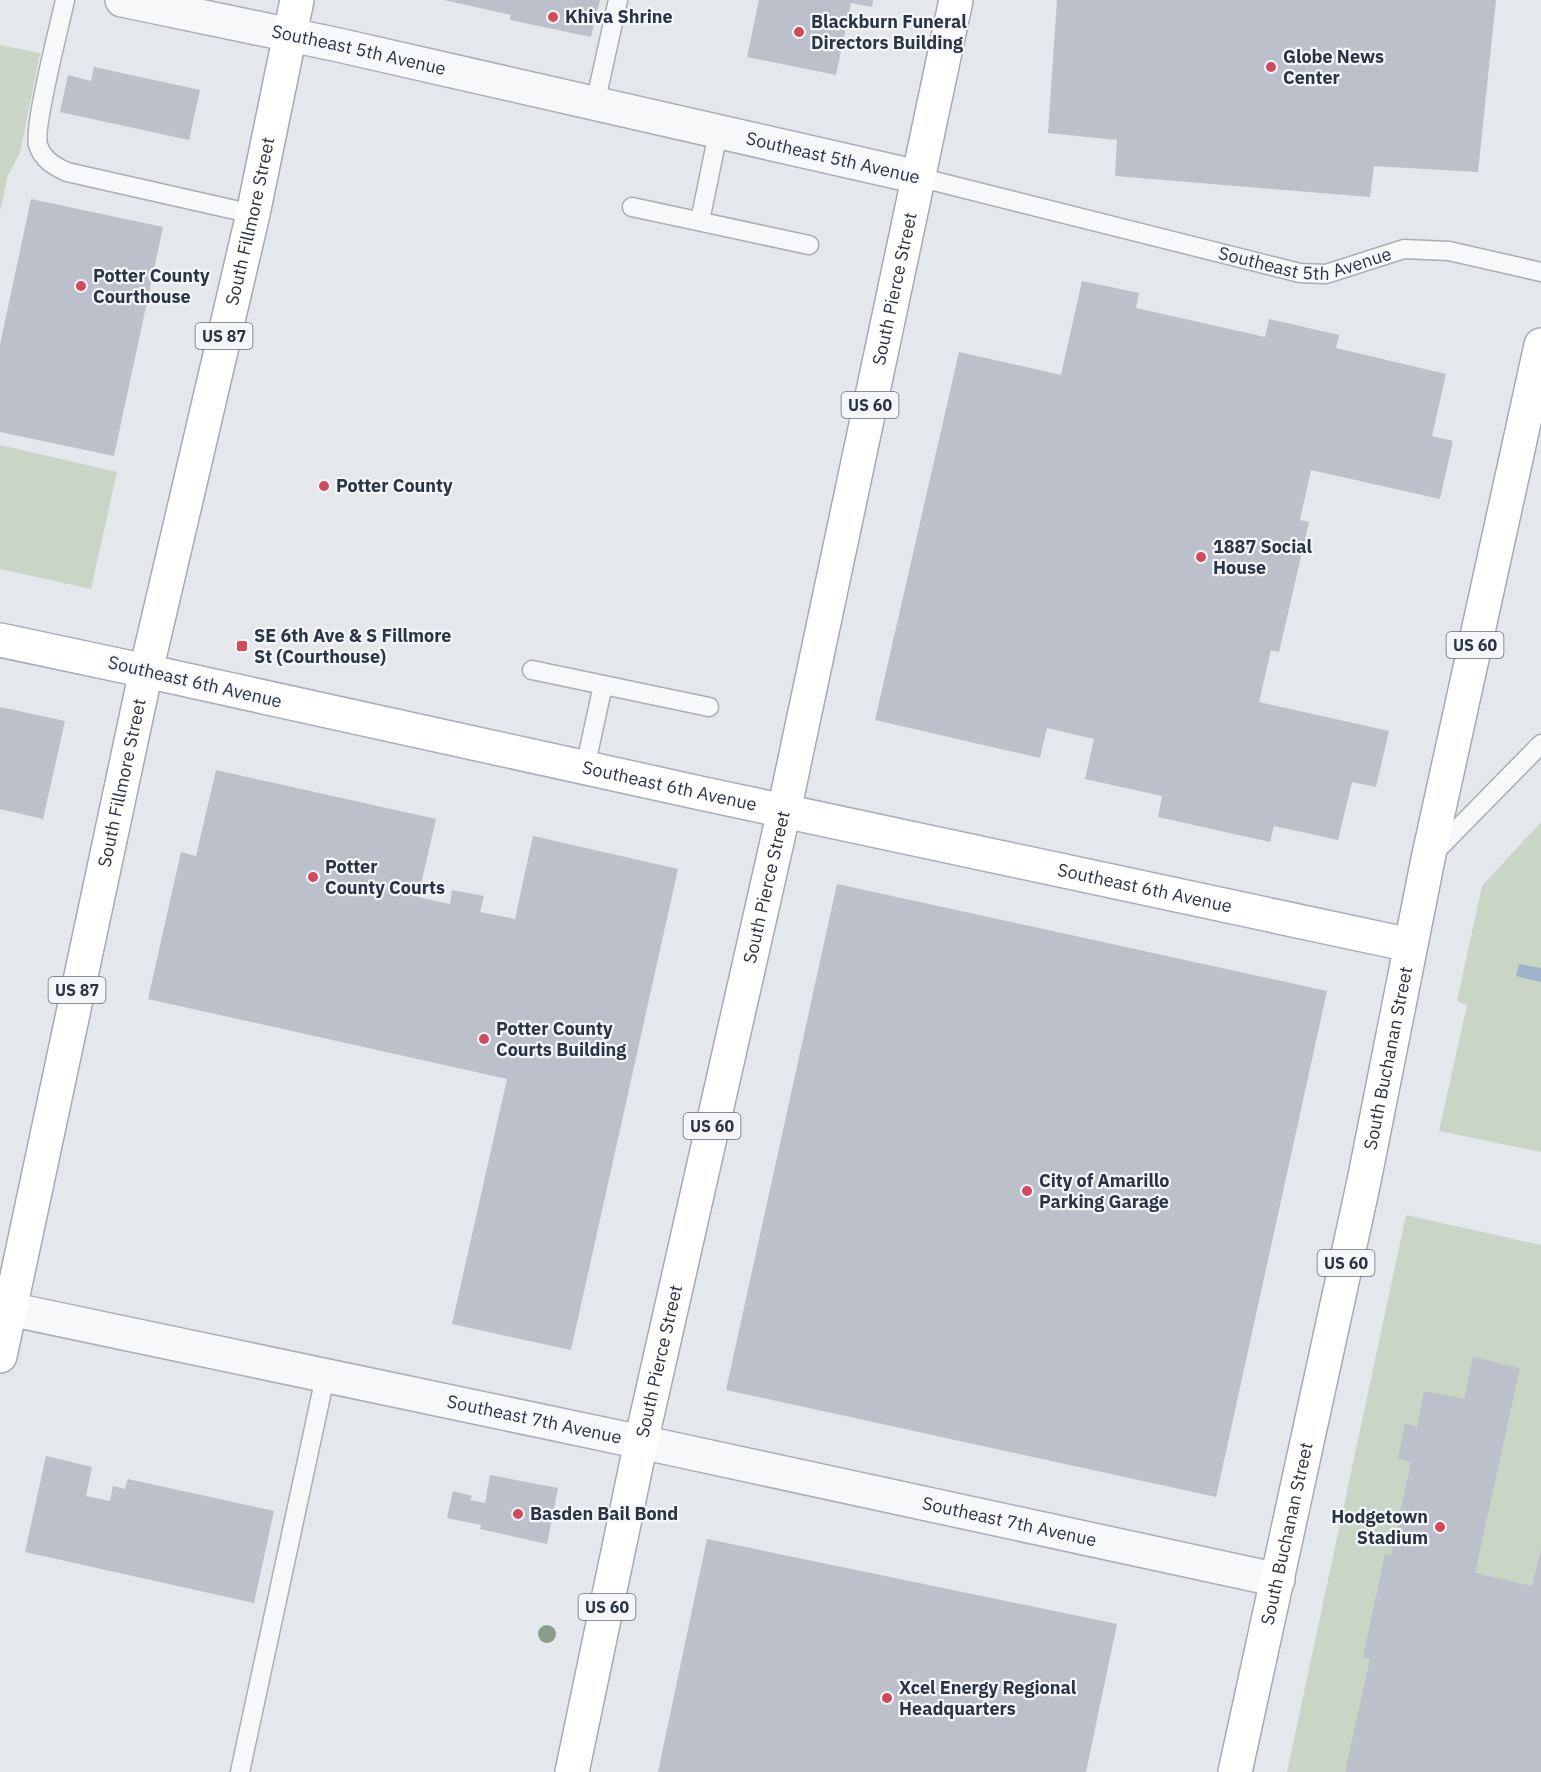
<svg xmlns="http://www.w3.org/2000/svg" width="1541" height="1772" font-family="'IBM Plex Sans',sans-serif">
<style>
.green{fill:#c9d6c5}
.water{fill:#9fb4cc}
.building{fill:#bbc0ca}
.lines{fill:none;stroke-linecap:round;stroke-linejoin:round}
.service-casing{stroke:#a9aeb7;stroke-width:21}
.tertiary-casing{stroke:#a9aeb7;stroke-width:36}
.secondary-casing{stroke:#a9aeb7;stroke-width:36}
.primary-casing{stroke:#a3abb8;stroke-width:36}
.service{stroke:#f7f8fa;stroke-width:18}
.tertiary{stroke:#f7f8fa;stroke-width:33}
.secondary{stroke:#fff;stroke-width:33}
.primary{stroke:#fff;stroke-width:33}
.tree{fill:#899d89}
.poi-dot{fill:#d1495b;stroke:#f4f6f9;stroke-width:2}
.labels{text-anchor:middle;stroke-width:4.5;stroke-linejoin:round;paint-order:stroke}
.shield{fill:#f4f6f9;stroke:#676e7b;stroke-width:1.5}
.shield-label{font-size:16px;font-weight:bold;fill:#2b3445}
.poi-label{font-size:18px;font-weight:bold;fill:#2b3445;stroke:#f4f6f9;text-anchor:start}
.street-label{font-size:18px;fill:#2b3445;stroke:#f4f6f9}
</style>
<rect width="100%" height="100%" fill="#e4e7ec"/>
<g class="green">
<path d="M 0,45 L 40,53 L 20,153 L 8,175 L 0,212 Z"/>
<path d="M 0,445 L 117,472 L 91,589 L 0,569 Z"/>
<path d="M 1541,822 L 1541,1152 L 1439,1131 L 1467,1005 L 1457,1001 L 1482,886 Z"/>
<path d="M 1406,1215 L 1541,1245 L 1541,1772 L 1287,1772 Z"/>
</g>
<path class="water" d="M 1519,964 L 1541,968 L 1541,982 L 1516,976 Z"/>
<g class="building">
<path d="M 444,0 L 600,0 L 591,37 L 510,20 L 511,15 Z"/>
<path d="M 759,0 L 873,0 L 872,7 L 851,3 L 836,75 L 747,57 Z"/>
<path d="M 1057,0 L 1496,0 L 1478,172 L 1374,166 L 1370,197 L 1115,176 L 1117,140 L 1048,133 Z"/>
<path d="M 94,67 L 200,90 L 189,140 L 60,112 L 68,75 L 91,81 Z"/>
<path d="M 31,199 L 163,227 L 114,456 L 0,432 L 0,345 Z"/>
<path d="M 1082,281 L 1139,293 L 1136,308 L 1265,337 L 1269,319 L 1339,335 L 1336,348 L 1446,374 L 1432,436 L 1453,441 L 1440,499 L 1311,470 L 1300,520 L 1309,522 L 1279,652 L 1271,650 L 1259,702 L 1389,731 L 1376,787 L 1352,782 L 1338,840 L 1274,826 L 1270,842 L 1158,817 L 1162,796 L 1085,779 L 1094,739 L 1047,728 L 1040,758 L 875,720 L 959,352 L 1061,375 Z"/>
<path d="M 0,707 L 65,721 L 43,819 L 0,809 Z"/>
<path d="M 216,770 L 436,819 L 418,897 L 450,904 L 452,890 L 484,896 L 480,912 L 515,919 L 533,836 L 678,869 L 571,1350 L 452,1324 L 507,1079 L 148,999 L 181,852 L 196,856 Z"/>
<path d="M 837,884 L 1327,991 L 1216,1497 L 726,1390 Z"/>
<path d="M 1473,1357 L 1520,1368 L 1475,1573 L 1532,1586 L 1541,1549 L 1541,1772 L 1345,1772 L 1370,1659 L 1363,1657 L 1385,1554 L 1391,1555 L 1411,1463 L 1398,1458 L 1405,1423 L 1417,1427 L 1424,1391 L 1464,1399 Z"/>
<path d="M 46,1456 L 92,1467 L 86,1496 L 110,1501 L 113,1486 L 125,1489 L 128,1479 L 274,1511 L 254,1603 L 25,1552 Z"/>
<path d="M 490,1475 L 558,1488 L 547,1544 L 480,1529 L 481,1525 L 447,1518 L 453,1491 L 472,1496 L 470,1500 L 485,1503 Z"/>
<path d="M 707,1539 L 1117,1624 L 1086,1772 L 658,1772 Z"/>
</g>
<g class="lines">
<g class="service-casing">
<g id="service">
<path d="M 65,0 C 60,24 33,127 38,145 C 43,160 54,166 67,172 L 253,214"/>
<path d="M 595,104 L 618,0"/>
<path id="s1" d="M 918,177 L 1300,273 L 1326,274 L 1404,249 L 1449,251 L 1541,272"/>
<path d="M 632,207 L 809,245"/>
<path d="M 700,221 L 718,133"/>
<path d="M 532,670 L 709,707"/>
<path d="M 585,768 L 603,685"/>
<path d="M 1433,854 L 1541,744"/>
<path d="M 240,1772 L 325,1377"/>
</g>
</g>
<g class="tertiary-casing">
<g id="tertiary">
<path id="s2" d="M 122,0 L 334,44 L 918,177"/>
<path id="s3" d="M 0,1307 L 641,1442 L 1278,1580"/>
</g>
</g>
<g class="secondary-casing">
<g id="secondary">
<path id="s4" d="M 146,671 L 700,793 L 1410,945"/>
</g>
</g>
<g class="primary-casing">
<g id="primary">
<path d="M 0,640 L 146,671"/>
<path id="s5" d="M 0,1356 L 146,671 L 253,214 L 297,0"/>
<path id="s6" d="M 572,1772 L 641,1442 L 784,811 L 956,0"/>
<path id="s7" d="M 1235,1772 L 1364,1181 L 1428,859 L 1541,345"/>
</g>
</g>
<use href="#service" class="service"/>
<use href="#tertiary" class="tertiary"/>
<use href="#secondary" class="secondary"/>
<use href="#primary" class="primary"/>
</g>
<circle class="tree" cx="547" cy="1634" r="9"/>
<g class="poi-dot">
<circle cx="553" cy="17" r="6"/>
<circle cx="799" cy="32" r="6"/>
<circle cx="1271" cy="67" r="6"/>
<circle cx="81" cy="286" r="6"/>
<circle cx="324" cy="486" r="6"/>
<circle cx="1201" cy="557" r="6"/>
<rect x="236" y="640" width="12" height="12" rx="3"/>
<circle cx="313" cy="877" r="6"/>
<circle cx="484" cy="1039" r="6"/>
<circle cx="1027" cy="1191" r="6"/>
<circle cx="518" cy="1514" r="6"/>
<circle cx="1440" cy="1527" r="6"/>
<circle cx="887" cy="1698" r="6"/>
</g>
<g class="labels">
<g class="shield">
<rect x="195.5" y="323" width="57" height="26" rx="4.5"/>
<rect x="841.5" y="392" width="57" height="26" rx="4.5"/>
<rect x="1446.5" y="632" width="57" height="26" rx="4.5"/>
<rect x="48.5" y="977" width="57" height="26" rx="4.5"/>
<rect x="683.5" y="1113" width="57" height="26" rx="4.5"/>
<rect x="1317.5" y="1250" width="57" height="26" rx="4.5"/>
<rect x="578.5" y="1594" width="57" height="26" rx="4.5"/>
</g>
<g class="shield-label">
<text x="224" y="342">US 87</text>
<text x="870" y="411">US 60</text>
<text x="1475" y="651">US 60</text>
<text x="77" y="996">US 87</text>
<text x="712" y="1132">US 60</text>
<text x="1346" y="1269">US 60</text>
<text x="607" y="1613">US 60</text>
</g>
<g class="poi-label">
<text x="565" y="23">Khiva Shrine</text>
<text x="811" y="28">Blackburn Funeral<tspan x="811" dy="21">Directors Building</tspan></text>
<text x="1283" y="63">Globe News<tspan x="1283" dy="21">Center</tspan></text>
<text x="93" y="282">Potter County<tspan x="93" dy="21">Courthouse</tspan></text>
<text x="336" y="492">Potter County</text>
<text x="1213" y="553">1887 Social<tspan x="1213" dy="21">House</tspan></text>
<text x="254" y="642">SE 6th Ave &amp; S Fillmore<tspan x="254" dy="21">St (Courthouse)</tspan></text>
<text x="325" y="873">Potter<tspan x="325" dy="21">County Courts</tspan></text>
<text x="496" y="1035">Potter County<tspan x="496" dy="21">Courts Building</tspan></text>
<text x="1039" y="1187">City of Amarillo<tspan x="1039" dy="21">Parking Garage</tspan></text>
<text x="530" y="1520">Basden Bail Bond</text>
<text x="1428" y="1523" text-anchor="end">Hodgetown<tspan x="1428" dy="21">Stadium</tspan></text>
<text x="899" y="1694">Xcel Energy Regional<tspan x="899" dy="21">Headquarters</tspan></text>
</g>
<g class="street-label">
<text dy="6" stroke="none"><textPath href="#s2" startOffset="242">Southeast 5th Avenue</textPath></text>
<text transform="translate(833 158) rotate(13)" y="6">Southeast 5th Avenue</text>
<text dy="6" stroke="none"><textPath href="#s5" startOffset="1162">South Fillmore Street</textPath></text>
<text dy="6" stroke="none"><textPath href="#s1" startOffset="399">Southeast 5th Avenue</textPath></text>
<text dy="6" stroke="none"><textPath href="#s6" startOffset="1518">South Pierce Street</textPath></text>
<text transform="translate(195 682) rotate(13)" y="6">Southeast 6th Avenue</text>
<text dy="6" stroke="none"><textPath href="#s5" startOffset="586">South Fillmore Street</textPath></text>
<text dy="6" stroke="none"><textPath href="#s4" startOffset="536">Southeast 6th Avenue</textPath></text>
<text dy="6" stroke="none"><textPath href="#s6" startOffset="906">South Pierce Street</textPath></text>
<text dy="6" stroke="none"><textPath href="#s4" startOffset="1022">Southeast 6th Avenue</textPath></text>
<text dy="6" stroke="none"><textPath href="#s7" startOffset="730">South Buchanan Street</textPath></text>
<text dy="6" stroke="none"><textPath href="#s6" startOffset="420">South Pierce Street</textPath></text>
<text dy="6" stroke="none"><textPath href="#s3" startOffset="546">Southeast 7th Avenue</textPath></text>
<text dy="6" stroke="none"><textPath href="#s3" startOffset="1032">Southeast 7th Avenue</textPath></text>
<text dy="6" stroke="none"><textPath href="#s7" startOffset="244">South Buchanan Street</textPath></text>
</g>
</g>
</svg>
